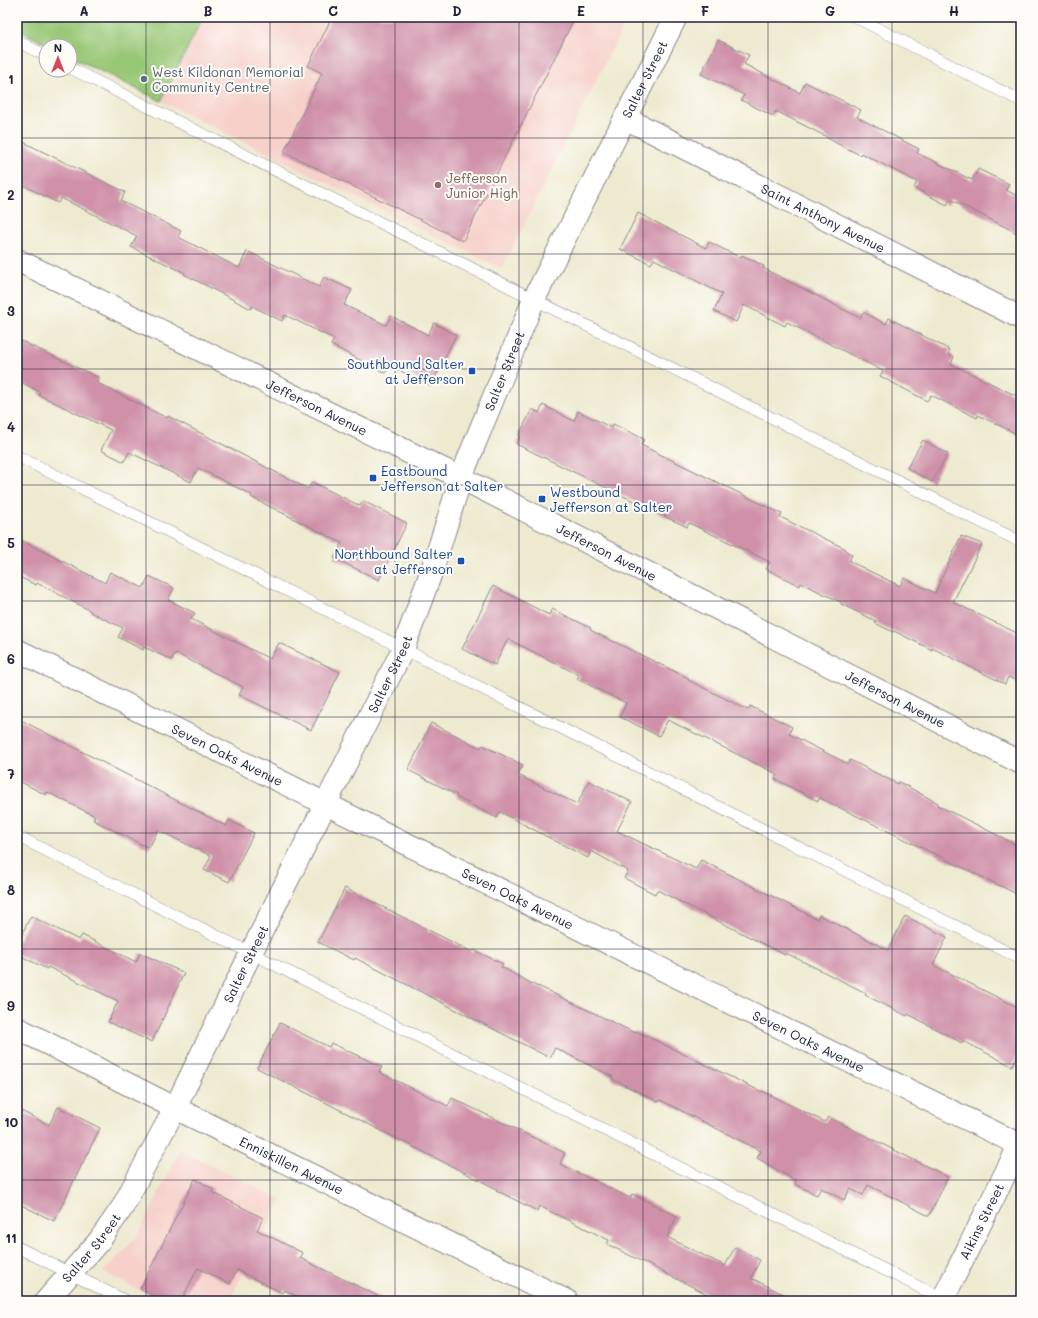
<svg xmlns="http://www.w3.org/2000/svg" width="1038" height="1318" font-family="Mali,sans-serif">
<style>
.built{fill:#f7d0ca}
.green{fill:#98c776;stroke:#5d7458}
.building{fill:#cf90a8}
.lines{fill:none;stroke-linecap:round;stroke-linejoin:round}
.lane-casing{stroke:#888686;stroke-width:12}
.street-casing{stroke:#888686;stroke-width:24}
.secondary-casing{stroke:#888686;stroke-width:24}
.lane{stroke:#fff;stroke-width:11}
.street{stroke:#fff;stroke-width:22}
.secondary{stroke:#fff;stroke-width:22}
.grid{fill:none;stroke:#22223b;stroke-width:1;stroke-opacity:0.55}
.service-dot{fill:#5c6f8a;stroke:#fdfcf7;stroke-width:1.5}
.education-dot{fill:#8d6e63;stroke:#fdfcf7;stroke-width:1.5}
.transit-dot{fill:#1a4fb4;stroke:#fdfcf7;stroke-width:1.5}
.labels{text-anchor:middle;stroke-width:4;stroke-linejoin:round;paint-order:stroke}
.service-label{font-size:13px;fill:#4e5e75;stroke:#fdfcf7;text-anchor:start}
.street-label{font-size:13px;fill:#22223b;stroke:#fdfcf7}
.education-label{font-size:13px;fill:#785e54;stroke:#fdfcf7;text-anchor:start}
.transit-label{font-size:13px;fill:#164399;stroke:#fdfcf7;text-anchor:end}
.neatline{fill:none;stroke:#22223b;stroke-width:1.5}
.grid-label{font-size:13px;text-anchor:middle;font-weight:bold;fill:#22223b}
</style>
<rect width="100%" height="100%" fill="#fdfcf7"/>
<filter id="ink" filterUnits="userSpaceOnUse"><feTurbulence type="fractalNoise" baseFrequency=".025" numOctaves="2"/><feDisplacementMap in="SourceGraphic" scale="8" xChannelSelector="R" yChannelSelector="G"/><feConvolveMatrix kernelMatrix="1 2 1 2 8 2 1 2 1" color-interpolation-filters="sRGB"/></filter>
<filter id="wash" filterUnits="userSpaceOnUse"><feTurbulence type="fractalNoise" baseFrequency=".012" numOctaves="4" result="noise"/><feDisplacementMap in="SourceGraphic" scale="16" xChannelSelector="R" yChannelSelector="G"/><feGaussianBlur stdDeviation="0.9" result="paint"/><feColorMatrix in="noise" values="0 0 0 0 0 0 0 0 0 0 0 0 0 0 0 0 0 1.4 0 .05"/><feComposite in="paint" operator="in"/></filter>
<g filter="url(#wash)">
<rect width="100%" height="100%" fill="#eeead0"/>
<g class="built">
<path d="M 203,17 L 628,17 L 502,269 L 161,101 Z"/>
<path d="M 180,1150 L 281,1200 L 229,1301 L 159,1301 L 103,1272 L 137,1237 Z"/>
</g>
<path class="green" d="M 17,17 L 203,17 L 161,101 L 70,56 L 70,46 L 50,46 L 17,29 Z"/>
<g id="blocks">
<g class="building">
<path d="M 332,17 L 575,17 L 463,241 L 284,152 L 322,73 L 308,66 Z"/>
<path d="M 718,40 L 749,55 L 744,64 L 800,93 L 805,82 L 861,110 L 857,117 L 919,149 L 917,153 L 972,180 L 978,169 L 1009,184 L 1006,190 L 1021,198 L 1021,235 L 950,199 L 947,205 L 914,188 L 917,182 L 861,153 L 860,155 L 842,146 L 827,138 L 827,137 L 776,111 L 773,116 L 741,100 L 744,95 L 701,74 Z"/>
<path d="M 17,139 L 125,192 L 121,201 L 181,231 L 178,237 L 239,268 L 247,251 L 319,287 L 324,277 L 352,290 L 344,305 L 386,325 L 391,316 L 428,335 L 434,323 L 456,335 L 431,386 L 389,365 L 385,373 L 331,345 L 334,339 L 285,315 L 282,321 L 252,306 L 251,309 L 184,274 L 185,273 L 131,247 L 137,236 L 61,198 L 58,203 L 17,182 Z"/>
<path d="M 638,213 L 706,248 L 709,242 L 741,258 L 742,255 L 764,266 L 763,268 L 860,318 L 863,312 L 886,324 L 889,318 L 950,350 L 948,354 L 954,357 L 951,364 L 1021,398 L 1021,436 L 978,415 L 977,418 L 931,395 L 927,401 L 880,376 L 883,371 L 787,322 L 785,326 L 744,305 L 736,322 L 714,311 L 722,294 L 654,259 L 651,264 L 620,249 Z"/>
<path d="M 17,339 L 99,378 L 97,383 L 167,418 L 168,416 L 308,489 L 312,482 L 360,506 L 363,501 L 407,523 L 379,580 L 334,558 L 342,543 L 251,497 L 252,495 L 198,468 L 191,482 L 129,452 L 124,462 L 101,450 L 111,430 L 39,395 L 40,392 L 17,380 Z"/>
<path d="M 543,405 L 574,421 L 578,411 L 612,428 L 613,424 L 644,439 L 641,445 L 782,514 L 780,517 L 846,549 L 845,550 L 852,555 L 849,561 L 900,586 L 904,578 L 935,593 L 961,536 L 982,544 L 953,602 L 1021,635 L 1021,683 L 1008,677 L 1005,684 L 932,648 L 932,650 L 894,631 L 893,632 L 875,623 L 876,621 L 841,604 L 841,602 L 801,583 L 800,586 L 766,569 L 770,562 L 689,523 L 687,527 L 516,444 L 520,436 L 519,435 L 532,409 L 539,413 Z"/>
<path d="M 923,440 L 948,454 L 932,482 L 907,468 Z"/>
<path d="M 17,538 L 105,583 L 110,572 L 143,588 L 149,576 L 174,588 L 168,600 L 195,613 L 191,619 L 270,659 L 279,643 L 340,672 L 311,730 L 239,695 L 243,687 L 175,653 L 172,660 L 144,647 L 143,650 L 118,637 L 123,628 L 90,612 L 91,611 L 37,583 L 36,585 L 17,576 Z"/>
<path d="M 493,586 L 549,615 L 552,609 L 591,628 L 590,630 L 688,678 L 688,680 L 748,710 L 750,706 L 792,727 L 789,734 L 848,764 L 850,760 L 898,784 L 899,782 L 938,803 L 937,805 L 1021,847 L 1021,896 L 820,798 L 818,801 L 775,779 L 777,774 L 668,720 L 659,736 L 620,717 L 626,703 L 577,679 L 579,675 L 508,639 L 495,665 L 462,649 Z"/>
<path d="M 17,718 L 226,826 L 229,820 L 254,833 L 229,882 L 204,870 L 211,856 L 158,830 L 149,848 L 93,820 L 95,816 L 47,792 L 46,795 L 17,780 Z"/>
<path d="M 431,723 L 481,748 L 482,745 L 523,765 L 518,775 L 577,804 L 589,781 L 632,802 L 617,831 L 696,869 L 701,860 L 817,919 L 819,915 L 888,950 L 905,916 L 947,937 L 933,965 L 1021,1009 L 1021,1049 L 1012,1066 L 963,1041 L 962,1043 L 908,1014 L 907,1016 L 865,995 L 866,993 L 786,953 L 785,955 L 657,890 L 655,894 L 624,878 L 628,871 L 591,851 L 588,858 L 500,812 L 497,818 L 456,797 L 457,795 L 408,770 Z"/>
<path d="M 345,888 L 472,952 L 474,950 L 503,964 L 501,967 L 538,987 L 538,986 L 635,1033 L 636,1031 L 762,1092 L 762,1091 L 825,1122 L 828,1117 L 948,1177 L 929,1216 L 868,1185 L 863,1195 L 850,1189 L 844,1200 L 821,1188 L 817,1195 L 795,1184 L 796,1181 L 757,1158 L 761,1151 L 660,1100 L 659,1102 L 612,1079 L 613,1077 L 555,1048 L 550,1058 L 355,958 L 354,960 L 318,942 Z"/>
<path d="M 31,916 L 79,940 L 82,935 L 136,962 L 140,953 L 184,973 L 152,1042 L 108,1022 L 118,1001 L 48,967 L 47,969 L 17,954 L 17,944 Z"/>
<path d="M 280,1023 L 329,1047 L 331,1043 L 382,1067 L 379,1072 L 448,1106 L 452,1098 L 565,1153 L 560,1164 L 630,1198 L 632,1194 L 677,1216 L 667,1237 L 725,1266 L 735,1247 L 760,1260 L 751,1278 L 797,1301 L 721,1301 L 607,1244 L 609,1240 L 539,1206 L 537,1211 L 496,1190 L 497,1189 L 257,1068 Z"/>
<path d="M 58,1107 L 100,1128 L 54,1221 L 17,1203 L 17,1109 L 49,1125 Z"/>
<path d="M 195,1179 L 213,1189 L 212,1192 L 263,1218 L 257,1230 L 303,1253 L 300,1258 L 388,1301 L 307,1301 L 284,1290 L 282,1293 L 237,1270 L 230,1284 L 198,1268 L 181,1301 L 164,1301 L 140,1289 Z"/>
</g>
</g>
</g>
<g filter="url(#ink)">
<use href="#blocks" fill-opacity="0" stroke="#888686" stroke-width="1"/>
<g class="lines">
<g class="lane-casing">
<g id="lane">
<path d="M 855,17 L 1021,101"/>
<path d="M 17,41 L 46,56"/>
<path d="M 70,68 L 1021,542"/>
<path d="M 17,456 L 366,630 L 1021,959"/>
<path d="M 17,836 L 943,1299"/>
<path d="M 17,1247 L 126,1301"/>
</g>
</g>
<g class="street-casing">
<g id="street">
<path id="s1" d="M 625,118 L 1021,318"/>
<path id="s2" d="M 17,650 L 372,827 L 1020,1145"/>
<path id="s3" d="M 17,1028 L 175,1108 L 567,1301"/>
<path id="s4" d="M 942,1301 L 1021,1142"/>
</g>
</g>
<g class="secondary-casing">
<g id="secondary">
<path id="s5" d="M 17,260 L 461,478 L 1021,763"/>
<path id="s6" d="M 46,1301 L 99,1241 L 122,1208 L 175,1108 L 251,953 L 403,649 L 432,570 L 461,478 L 472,450 L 534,299 L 676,17"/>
</g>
</g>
<use href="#lane" class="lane"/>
<use href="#street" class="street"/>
<use href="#secondary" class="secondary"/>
</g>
</g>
<path class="grid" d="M 146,17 L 146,1301M 270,17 L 270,1301M 395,17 L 395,1301M 519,17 L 519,1301M 643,17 L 643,1301M 768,17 L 768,1301M 892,17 L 892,1301M 17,138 L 1021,138M 17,254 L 1021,254M 17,369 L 1021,369M 17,485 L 1021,485M 17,601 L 1021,601M 17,717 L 1021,717M 17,833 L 1021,833M 17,949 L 1021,949M 17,1064 L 1021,1064M 17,1180 L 1021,1180"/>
<circle class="service-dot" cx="144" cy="79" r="4"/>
<circle class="education-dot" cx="438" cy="185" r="4"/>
<g class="transit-dot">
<rect x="468" y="367" width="8" height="8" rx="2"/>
<rect x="369" y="474" width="8" height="8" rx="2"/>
<rect x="538" y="495" width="8" height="8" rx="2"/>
<rect x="457" y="557" width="8" height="8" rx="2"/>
</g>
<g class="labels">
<g class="service-label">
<text x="152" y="77">West Kildonan Memorial<tspan x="152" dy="15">Community Centre</tspan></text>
</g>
<g class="street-label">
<text dy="5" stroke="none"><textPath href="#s6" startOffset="1366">Salter Street</textPath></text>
<text dy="5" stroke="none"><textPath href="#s1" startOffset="222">Saint Anthony Avenue</textPath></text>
<text dy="5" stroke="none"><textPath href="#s6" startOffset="1042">Salter Street</textPath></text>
<text dy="5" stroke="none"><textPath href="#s5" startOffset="334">Jefferson Avenue</textPath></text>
<text dy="5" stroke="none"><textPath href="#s5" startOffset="658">Jefferson Avenue</textPath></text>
<text dy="5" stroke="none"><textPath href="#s6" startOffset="718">Salter Street</textPath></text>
<text dy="5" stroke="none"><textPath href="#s5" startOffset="982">Jefferson Avenue</textPath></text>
<text dy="5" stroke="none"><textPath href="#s2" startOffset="235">Seven Oaks Avenue</textPath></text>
<text dy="5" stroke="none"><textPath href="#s2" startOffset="559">Seven Oaks Avenue</textPath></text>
<text dy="5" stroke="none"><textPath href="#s6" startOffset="394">Salter Street</textPath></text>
<text dy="5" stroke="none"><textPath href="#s2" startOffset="883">Seven Oaks Avenue</textPath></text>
<text dy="5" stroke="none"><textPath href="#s3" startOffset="307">Enniskillen Avenue</textPath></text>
<text dy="5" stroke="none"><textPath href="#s4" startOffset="89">Aikins Street</textPath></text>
<text dy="5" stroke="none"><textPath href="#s6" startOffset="70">Salter Street</textPath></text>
</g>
<g class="education-label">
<text x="446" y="183">Jefferson<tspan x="446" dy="15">Junior High</tspan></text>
</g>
<g class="transit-label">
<text x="464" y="369">Southbound Salter<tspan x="464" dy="15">at Jefferson</tspan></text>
<text x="381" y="476" text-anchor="start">Eastbound<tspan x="381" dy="15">Jefferson at Salter</tspan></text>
<text x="550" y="497" text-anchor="start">Westbound<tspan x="550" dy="15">Jefferson at Salter</tspan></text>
<text x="453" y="559">Northbound Salter<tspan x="453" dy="15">at Jefferson</tspan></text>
</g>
</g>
<rect width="1038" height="1318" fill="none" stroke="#fdfcf7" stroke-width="44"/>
<g transform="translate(58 58)"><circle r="19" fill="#fdfcf7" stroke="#a5a5ac"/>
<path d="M0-3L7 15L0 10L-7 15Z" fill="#d1495b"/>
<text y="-6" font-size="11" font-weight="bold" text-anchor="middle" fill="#22223b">N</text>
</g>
<rect x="22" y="22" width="994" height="1274" class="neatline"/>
<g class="grid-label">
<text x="84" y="16">A</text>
<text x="208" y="16">B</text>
<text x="333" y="16">C</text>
<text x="457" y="16">D</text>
<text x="581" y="16">E</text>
<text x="705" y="16">F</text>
<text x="830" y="16">G</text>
<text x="954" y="16">H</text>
<text x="11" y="84">1</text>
<text x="11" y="200">2</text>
<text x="11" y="316">3</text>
<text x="11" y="432">4</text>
<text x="11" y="548">5</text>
<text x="11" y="664">6</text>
<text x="11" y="779">7</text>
<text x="11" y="895">8</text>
<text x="11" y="1011">9</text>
<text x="11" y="1127">10</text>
<text x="11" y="1243">11</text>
</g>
</svg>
